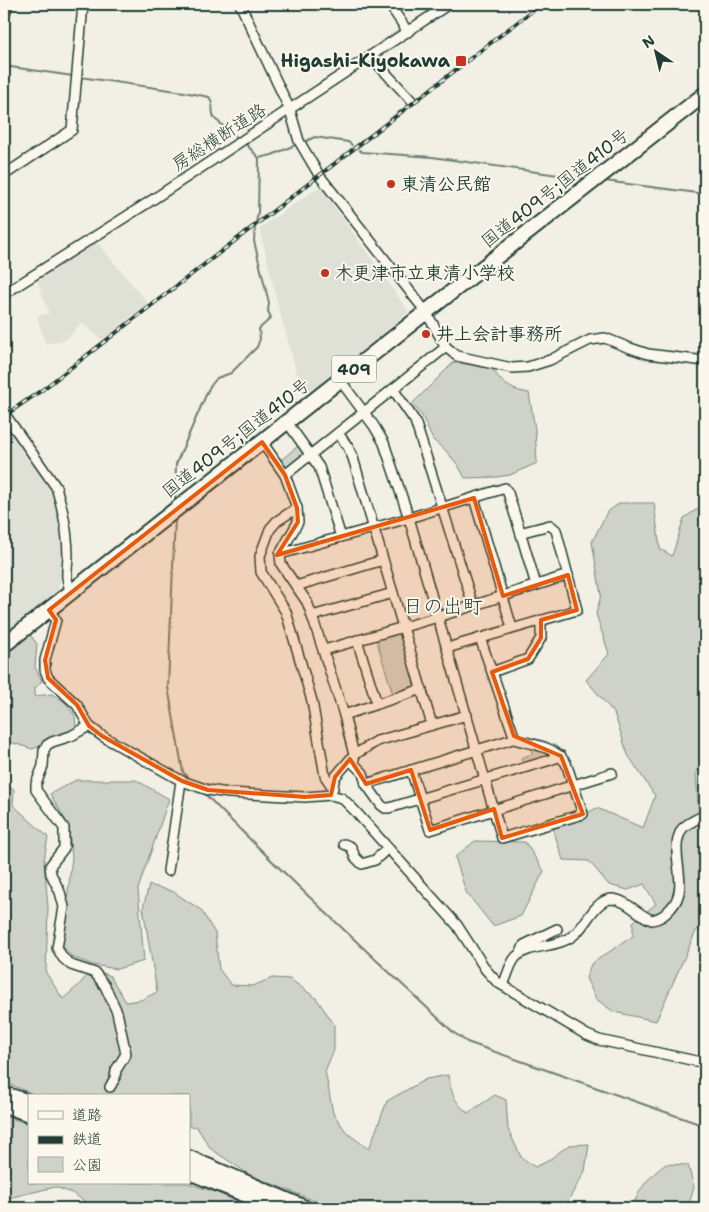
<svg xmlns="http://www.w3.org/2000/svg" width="709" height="1212" font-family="'Shantell Sans','Klee One',sans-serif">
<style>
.built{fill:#e0e1d6}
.green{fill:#cfd2c8;stroke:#77887e}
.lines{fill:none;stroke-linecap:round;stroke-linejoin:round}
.stream{stroke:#6e7f75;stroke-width:2}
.minor-casing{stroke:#1f3d34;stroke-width:12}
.highway-casing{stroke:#1f3d34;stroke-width:18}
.minor{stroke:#fbf7ec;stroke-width:9}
.highway{stroke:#fbf7ec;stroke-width:14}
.rail-casing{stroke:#1f3d34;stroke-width:4}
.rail{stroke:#fbf7ec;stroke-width:2;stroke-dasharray:5.5;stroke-linecap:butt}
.marked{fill:#e8590c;fill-opacity:0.2;stroke:#e8590c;stroke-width:4;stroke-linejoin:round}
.poi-dot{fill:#c8321e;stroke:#fbf7ec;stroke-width:2}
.labels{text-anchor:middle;stroke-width:4;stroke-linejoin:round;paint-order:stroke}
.shield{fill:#fbf7ec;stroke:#61756b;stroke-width:1}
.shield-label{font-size:16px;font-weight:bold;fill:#1f3d34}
.poi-label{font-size:18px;font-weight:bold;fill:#1f3d34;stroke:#fbf7ec;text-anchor:start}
.street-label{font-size:18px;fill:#1f3d34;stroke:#fbf7ec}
.quarter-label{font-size:20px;fill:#1f3d34;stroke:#fbf7ec}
</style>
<rect width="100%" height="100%" fill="#f2f0e5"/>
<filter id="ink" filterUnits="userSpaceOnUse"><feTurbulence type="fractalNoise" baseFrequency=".02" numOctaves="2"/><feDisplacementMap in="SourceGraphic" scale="10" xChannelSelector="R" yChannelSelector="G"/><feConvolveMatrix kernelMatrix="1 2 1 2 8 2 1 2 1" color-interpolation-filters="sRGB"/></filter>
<g filter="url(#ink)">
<g class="built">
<path d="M 320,186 L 409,312 L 304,398 L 279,310 L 261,235 L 260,228 Z"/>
<path d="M 96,241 L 148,303 L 102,340 L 82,323 L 66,340 L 45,344 L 37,316 L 49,313 L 37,280 Z"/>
<path d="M 11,429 L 55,493 L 64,561 L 57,595 L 4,632 L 4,430 Z"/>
</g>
<g class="green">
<path d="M 454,362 L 493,369 C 502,385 512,390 529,393 L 535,429 L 537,463 L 510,475 L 497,477 L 465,478 L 458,465 L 446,451 L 433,440 L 422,416 L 412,404 Z"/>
<path d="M 302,443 L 311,454 L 285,475 L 277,463 Z"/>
<path d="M 620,503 L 654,503 L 660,549 L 672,556 L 684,518 L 705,504 L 705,768 L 696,771 L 698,805 L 705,810 L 705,932 L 697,929 L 656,1021 L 614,1012 L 596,999 L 586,978 L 591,964 L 633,936 L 633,922 L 656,904 L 644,884 L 628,890 L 609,885 L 589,861 L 563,860 L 553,829 L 597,808 L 643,828 L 655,796 L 628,755 L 614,713 L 586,680 L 609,654 L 596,614 L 601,595 L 592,542 L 607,512 Z"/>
<path d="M 403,627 L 422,689 L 394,698 L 375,635 Z"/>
<path d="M 29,633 L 37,644 L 35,667 L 42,681 L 35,688 L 35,696 L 52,694 L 66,703 L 75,716 L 76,727 L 67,734 L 66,737 L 32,749 L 4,740 L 4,651 Z"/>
<path d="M 530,743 L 561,756 L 524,768 L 521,758 L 532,754 Z"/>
<path d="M 76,780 L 136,780 L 169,799 L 138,889 L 144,961 L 117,969 L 93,965 L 72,957 L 62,945 L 72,857 L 68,824 L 50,794 Z"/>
<path d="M 4,786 L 14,789 L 13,805 L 48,837 L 44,860 L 48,907 L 46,973 L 63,999 L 79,985 L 93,968 L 110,976 L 126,1002 L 141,1000 L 157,992 L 143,908 L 149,885 L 172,891 L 201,910 L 215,933 L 219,969 L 231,985 L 253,986 L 272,978 L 290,979 L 316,998 L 334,1024 L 334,1050 L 325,1071 L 333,1113 L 347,1133 L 369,1149 L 387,1101 L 426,1079 L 448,1075 C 451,1092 454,1102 468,1113 L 495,1095 L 506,1100 L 508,1129 L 521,1157 L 535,1167 L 546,1162 L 569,1145 L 589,1144 L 585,1171 L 564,1208 L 333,1208 L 250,1175 L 211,1149 L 196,1126 L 189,1127 L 189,1096 L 38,1096 L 4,1082 Z"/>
<path d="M 475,841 L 525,842 L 544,871 L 521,916 L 493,926 L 466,892 L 455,857 Z"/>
<path d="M 4,1116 L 29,1124 L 29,1183 L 187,1183 L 215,1192 L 252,1208 L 182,1208 L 175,1201 L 164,1208 L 95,1208 L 72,1193 L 55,1187 L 4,1199 Z"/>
<path d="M 666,1164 L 688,1165 L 694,1187 L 688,1208 L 633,1208 C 637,1189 651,1175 666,1164 Z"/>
</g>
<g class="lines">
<g class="stream">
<path d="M 4,66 L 73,76"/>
<path d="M 80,77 L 184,92 L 209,97 C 215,104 210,112 215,119 L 239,139"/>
<path d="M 306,141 L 315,137 L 348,142 L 352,145"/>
<path d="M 359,150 L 362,152 L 432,157 L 586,179"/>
<path d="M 259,158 L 272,155 L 295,145"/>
<path d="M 605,181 L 705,194"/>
<path d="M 175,502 L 176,464 L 209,388 L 217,378 L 231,373 L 257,347 L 260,339 L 259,329 L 271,318 L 268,311 L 269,303 L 254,241 L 255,227 L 258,213 L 259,158 L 245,143"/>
<path d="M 175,518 L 168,687 L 183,772 L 191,780"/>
<path d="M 205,794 C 285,876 370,954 453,1032 L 467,1042 L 705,1126"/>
</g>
<g class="minor-casing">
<g id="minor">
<path d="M 240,4 L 290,110 L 299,141 L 319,175 L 426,312 L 446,347 L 457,356 L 512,368 L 528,367 L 550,360 L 590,340 L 605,338 L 627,347 L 648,354 L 705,361"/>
<path d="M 389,4 L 408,32"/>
<path d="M 4,17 L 8,4"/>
<path d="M 370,56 L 411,100"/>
<path d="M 4,175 L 72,130 L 83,4"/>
<path d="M 4,294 L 146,204 L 449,4"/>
<path d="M 340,380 L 374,426 L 384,443 L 409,518 L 502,838 L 583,814 L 566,763 C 553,746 536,745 517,740 L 514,736 L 492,672 L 528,659 L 541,638 L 541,620"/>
<path d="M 393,389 L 415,421 L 473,605"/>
<path d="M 4,413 L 56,487 C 63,509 68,534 68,557 C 67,571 65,579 71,592"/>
<path d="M 287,422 L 319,467 L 341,537"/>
<path d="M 338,433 L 348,447 L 353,458 L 432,725"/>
<path d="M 262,442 L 285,475 L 297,508 L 298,522 L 280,554 L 281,564 L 307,602 L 312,616 L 344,715 L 354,755 L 354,764 L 363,773 L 366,784 L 381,805 L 385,808 L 389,808 L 547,761 L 561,756"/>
<path d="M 285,475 L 446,347"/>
<path d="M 474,498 L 512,628"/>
<path d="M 297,508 L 277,521 L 270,529 L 260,556 L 261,572 L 286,612 L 312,701 L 325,776 L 333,788"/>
<path d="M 520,531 L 536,585"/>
<path d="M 280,554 L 409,518 L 505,488 L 508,493 L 520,531 L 523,532 L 550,525 L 556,530 L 577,610 L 447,648"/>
<path d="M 296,586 L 383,560"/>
<path d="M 49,610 L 56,620 L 45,660 L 45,670 L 48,678 L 77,705 L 89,726 L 102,736 L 182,781 L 208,790 L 229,793 L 305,797 L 331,795 L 342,798 L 355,811 L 457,925 L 486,970 L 497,982 L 587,1035 L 599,1040 L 705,1063"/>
<path d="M 312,616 L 393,593"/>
<path d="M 480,638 L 492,672"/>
<path d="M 357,640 L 377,704"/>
<path d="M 324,650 L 438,617 L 568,575"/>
<path d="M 344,715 L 422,689"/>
<path d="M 89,726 L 71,736 L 52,742 L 47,745 L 44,750 L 43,766 L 36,784 L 36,790 L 64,828 L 64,848 L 50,866 L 51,874 L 60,892 L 64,907 L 57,948 L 63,958 L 71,965 L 95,973 L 105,986 L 117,1012 L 126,1054 L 116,1070 L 115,1078 L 110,1087"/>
<path d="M 411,770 L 430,830 L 612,773"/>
<path d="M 366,784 L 516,738"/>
<path d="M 332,790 L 335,777 L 354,755 L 377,741 L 467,715"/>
<path d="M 344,844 L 351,847 L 355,857 L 362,864 L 375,860 L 388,848"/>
<path d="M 168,871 L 181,781"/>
<path d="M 521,953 L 524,945 L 557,929"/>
<path d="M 503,985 C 507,977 510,963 516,957 C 530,943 560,949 576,933 C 586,924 596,900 611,899 C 626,899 638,915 652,920 C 661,918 665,915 671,908 C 692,886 667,853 682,829 C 687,823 699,818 705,815"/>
</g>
</g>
<g class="highway-casing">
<g id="highway">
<path d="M 4,645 L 426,312 L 705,94"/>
<path d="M 4,1094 L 29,1102"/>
<path d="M 4,1105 L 29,1114"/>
<path d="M 189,1158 L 305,1208"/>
<path d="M 189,1172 L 279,1208"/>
</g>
</g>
<use href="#minor" class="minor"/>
<use href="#highway" class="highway"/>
<g class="rail-casing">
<path id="rail" d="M 4,416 L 42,390 L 541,4"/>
</g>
<use href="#rail" class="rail"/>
</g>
</g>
<path class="marked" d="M 262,442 L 285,475 L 297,508 L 298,522 L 277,555 L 474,498 L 503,596 L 568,575 L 577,610 L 541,620 L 541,638 L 528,659 L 492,672 L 514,736 L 561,756 L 583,814 L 502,838 L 494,809 L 430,830 L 411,770 L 366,784 L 350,759 L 335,777 L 331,795 L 305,797 L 208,790 L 182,781 L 102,736 L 89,726 L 77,705 L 48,678 L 45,660 L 56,620 L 49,610 Z"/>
<g class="poi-dot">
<rect x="455" y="55" width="12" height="12" rx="2.5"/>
<circle cx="391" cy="184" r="5"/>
<circle cx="325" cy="273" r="5"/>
<circle cx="426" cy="334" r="5"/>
</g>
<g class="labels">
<rect class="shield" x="331.5" y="355.5" width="45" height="27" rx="4"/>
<g class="shield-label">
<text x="354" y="375">409</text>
</g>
<g class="poi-label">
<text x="450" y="67" text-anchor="end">Higashi-Kiyokawa</text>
<text x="401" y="190">東清公民館</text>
<text x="335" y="279">木更津市立東清小学校</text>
<text x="436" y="340">井上会計事務所</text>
</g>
<g class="street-label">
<text transform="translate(219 137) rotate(-33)" y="6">房総横断道路</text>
<text transform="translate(555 188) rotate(-38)" y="6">国道409号;国道410号</text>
<text transform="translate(236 438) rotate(-38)" y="6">国道409号;国道410号</text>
</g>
<g class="quarter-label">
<text x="443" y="613">日の出町</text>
</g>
</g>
<rect width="709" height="1212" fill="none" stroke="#fbf7ec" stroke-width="20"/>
<rect x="10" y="10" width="689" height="1192" fill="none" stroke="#1f3d34" stroke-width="2" filter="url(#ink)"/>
<rect x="28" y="1094" width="162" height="90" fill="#fbf7ec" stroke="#a3ada2"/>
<rect x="38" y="1111" width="25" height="8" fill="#fbf7ec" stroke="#a3ada2"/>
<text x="72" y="1120" font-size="15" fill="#1f3d34">道路</text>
<rect x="38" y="1136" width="25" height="8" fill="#1f3d34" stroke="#a3ada2"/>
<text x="72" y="1144" font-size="15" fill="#1f3d34">鉄道</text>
<rect x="38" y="1157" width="25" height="15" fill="#cfd2c8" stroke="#a3ada2"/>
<text x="72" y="1170" font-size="15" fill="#1f3d34">公園</text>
<g transform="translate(656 52) rotate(325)" stroke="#fbf7ec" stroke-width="4" paint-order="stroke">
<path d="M0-4L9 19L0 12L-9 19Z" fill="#1f3d34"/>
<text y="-8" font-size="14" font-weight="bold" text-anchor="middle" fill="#1f3d34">N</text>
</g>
</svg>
